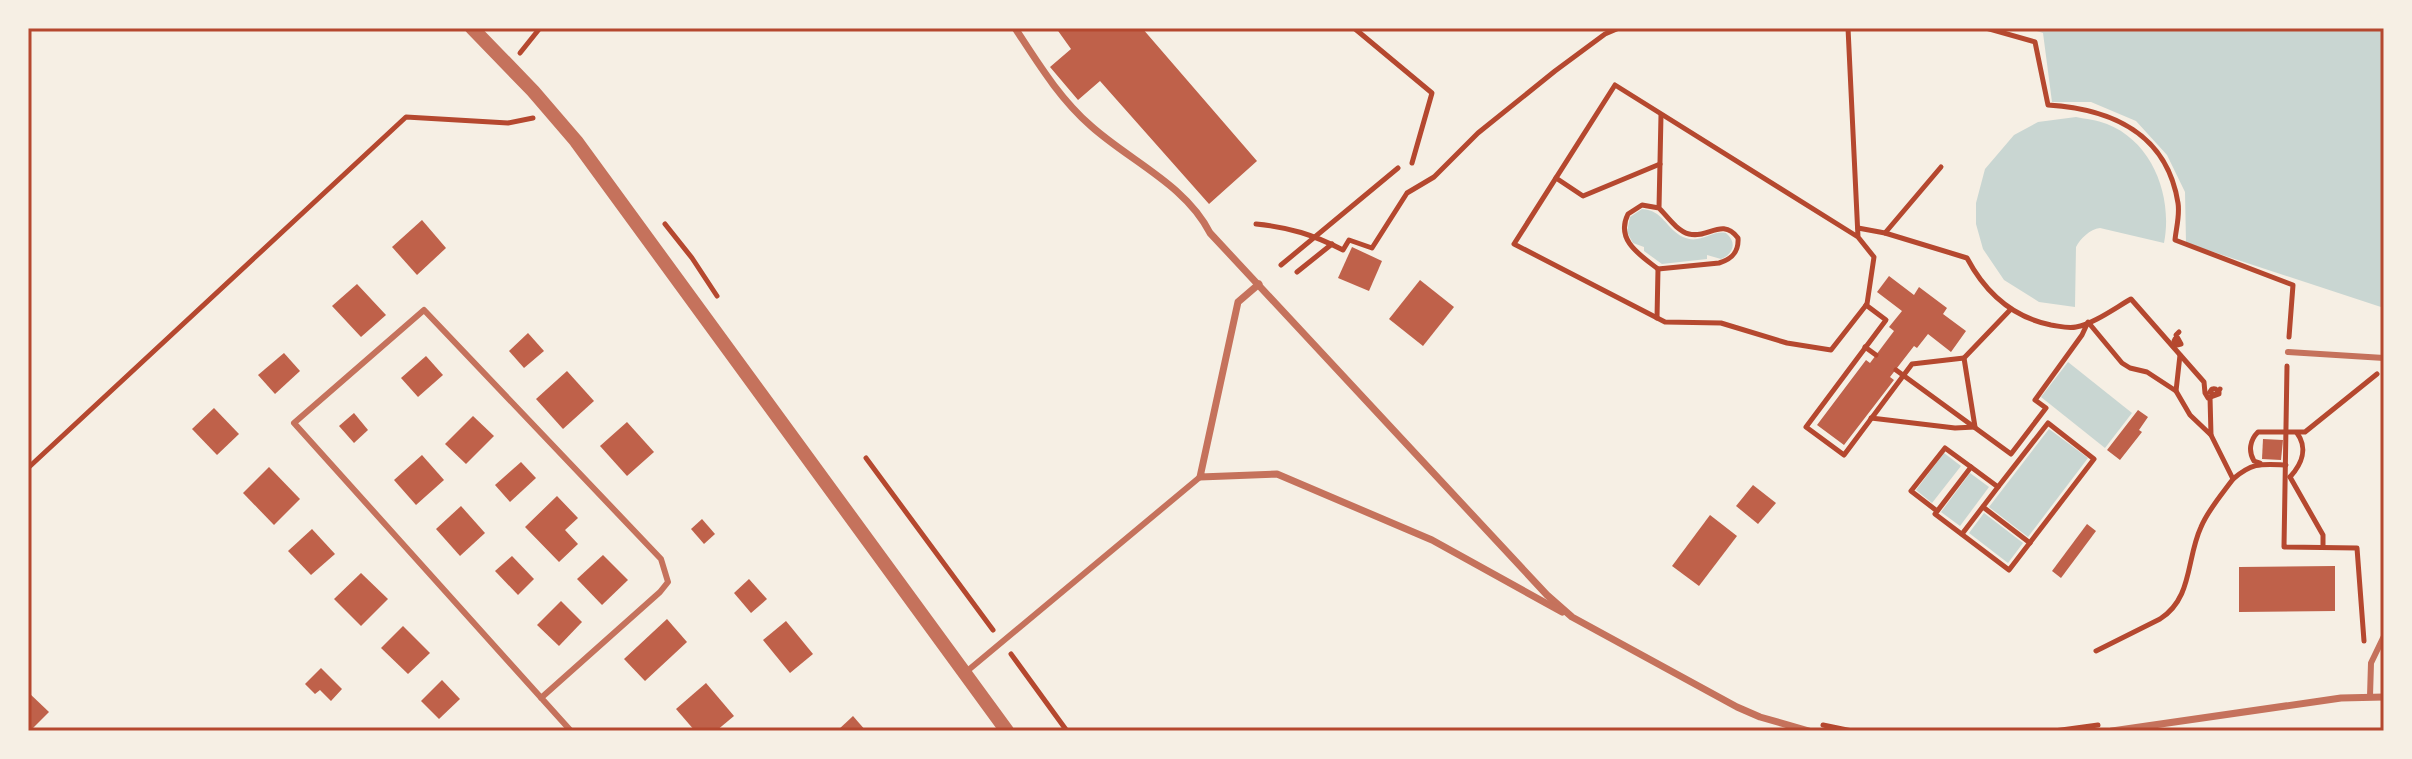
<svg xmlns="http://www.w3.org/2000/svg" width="2412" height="759" font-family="'Nunito Sans',sans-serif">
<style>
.water{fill:#c9d6d2}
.building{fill:#bf614a}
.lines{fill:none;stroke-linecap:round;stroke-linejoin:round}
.path{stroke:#b5482f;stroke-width:5}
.service{stroke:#c5725c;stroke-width:6}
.pedestrian{stroke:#c5725c;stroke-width:7}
.tertiary{stroke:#c5725c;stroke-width:14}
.neatline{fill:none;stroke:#b5482f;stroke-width:3}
</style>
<rect width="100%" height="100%" fill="#f6efe4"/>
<g class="water">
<path d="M 2027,28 L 2384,28 L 2384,308 L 2186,243 L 2185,192 L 2167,155 L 2136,121 L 2091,102 L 2052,102 L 2043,33 Z"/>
<path d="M 2076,117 C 2086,119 2097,120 2107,124 C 2153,142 2173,197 2164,243 L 2100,228 C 2090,229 2080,239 2076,247 L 2075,307 L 2039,302 L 2004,280 L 1983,249 L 1976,224 L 1976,203 L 1985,169 L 2014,135 L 2038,122 Z"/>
<path d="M 1642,209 C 1663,210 1666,229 1683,237 C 1700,245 1711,230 1726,233 C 1737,242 1734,254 1721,259 L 1707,255 L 1707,259 L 1662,264 L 1644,251 L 1644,247 L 1633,243 L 1627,232 L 1630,217 Z"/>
<path d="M 2068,362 L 2132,413 L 2105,448 L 2041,397 Z"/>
<path d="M 2049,429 L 2088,458 L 2028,537 L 1989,507 Z"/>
<path d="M 1944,453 L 1961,466 L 1932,503 L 1916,490 Z"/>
<path d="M 1970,473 L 1989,487 L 1960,526 L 1941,512 Z"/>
<path d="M 1984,513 L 2023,543 L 2008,563 L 1969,533 Z"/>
</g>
<g class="building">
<path d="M 1056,28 L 1142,28 L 1257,161 L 1209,204 L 1100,81 L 1078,100 L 1050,67 L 1071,49 Z"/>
<path d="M 422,220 L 446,248 L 417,275 L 392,247 Z"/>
<path d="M 1352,247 L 1382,261 L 1369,291 L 1338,278 Z"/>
<path d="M 1889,276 L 1914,295 L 1919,287 L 1947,308 L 1943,314 L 1966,331 L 1951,352 L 1928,334 L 1917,348 L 1914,346 L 1890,377 L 1894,380 L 1844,445 L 1817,425 L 1866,360 L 1870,363 L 1894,331 L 1889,327 L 1902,311 L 1877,292 Z"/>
<path d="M 1420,280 L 1454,307 L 1423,346 L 1389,319 Z"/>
<path d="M 357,284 L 386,315 L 361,337 L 332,306 Z"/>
<path d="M 528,333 L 544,351 L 524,368 L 509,351 Z"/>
<path d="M 284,353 L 300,371 L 275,394 L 258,375 Z"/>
<path d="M 426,356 L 443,375 L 418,397 L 401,378 Z"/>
<path d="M 567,371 L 594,401 L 563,429 L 536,399 Z"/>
<path d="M 214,408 L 239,434 L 217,455 L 192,429 Z"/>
<path d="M 2138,410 L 2148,417 L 2139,430 L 2142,432 L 2120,460 L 2107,450 Z"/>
<path d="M 354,413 L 368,430 L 354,443 L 339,426 Z"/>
<path d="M 473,416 L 494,436 L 466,464 L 445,444 Z"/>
<path d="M 627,422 L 654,452 L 627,476 L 600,446 Z"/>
<path d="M 2263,439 L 2283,440 L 2281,460 L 2262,459 Z"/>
<path d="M 422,455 L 444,480 L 416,505 L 394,480 Z"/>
<path d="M 521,462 L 536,478 L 510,502 L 495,485 Z"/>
<path d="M 269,467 L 300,499 L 274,525 L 243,493 Z"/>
<path d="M 1753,485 L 1776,503 L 1758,524 L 1736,506 Z"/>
<path d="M 557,496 L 578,518 L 565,530 L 578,544 L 559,562 L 525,527 Z"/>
<path d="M 461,506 L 485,533 L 460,556 L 436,529 Z"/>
<path d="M 1710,515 L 1737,536 L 1699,586 L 1672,566 Z"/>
<path d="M 702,519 L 715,534 L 704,544 L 691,529 Z"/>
<path d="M 2087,524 L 2096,531 L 2061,578 L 2052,571 Z"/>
<path d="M 312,529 L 335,554 L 311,575 L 288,551 Z"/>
<path d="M 603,555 L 628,580 L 602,605 L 577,579 Z"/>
<path d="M 512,556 L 534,579 L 518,595 L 495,571 Z"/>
<path d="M 2335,566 L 2335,611 L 2239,612 L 2239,567 Z"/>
<path d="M 361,573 L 388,599 L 361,626 L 334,599 Z"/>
<path d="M 749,579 L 767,599 L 751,613 L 734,593 Z"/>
<path d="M 561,601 L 582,622 L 559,646 L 537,625 Z"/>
<path d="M 667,619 L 687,642 L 645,681 L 624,659 Z"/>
<path d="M 786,621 L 813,654 L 790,673 L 763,640 Z"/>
<path d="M 403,626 L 430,653 L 408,674 L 381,648 Z"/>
<path d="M 321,668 L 342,689 L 331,701 L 320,690 L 315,694 L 305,684 Z"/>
<path d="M 442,680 L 460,699 L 439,719 L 421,701 Z"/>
<path d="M 706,683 L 734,716 L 716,731 L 695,731 L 676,709 Z"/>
<path d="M 28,692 L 49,712 L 30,731 L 28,731 Z"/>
<path d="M 853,716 L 866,731 L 837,731 Z"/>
</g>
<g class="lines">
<g class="path">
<path d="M 1354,28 L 1432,93 L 1412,163"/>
<path d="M 1848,28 L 1858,237 L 1874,257 L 1867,304 L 1831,350 L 1787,343 L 1721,323 L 1665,322 L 1514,244 L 1615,85 L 1858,237"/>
<path d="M 1986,28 L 2035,42 L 2048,105 C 2112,109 2167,134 2178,203 C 2180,215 2176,229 2175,240 L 2293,285 L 2289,337"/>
<path d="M 520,53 L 540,28"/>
<path d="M 1556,178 L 1583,196 L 1660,164"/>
<path d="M 1659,208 C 1667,216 1677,231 1689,234 C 1708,239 1722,217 1738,238 C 1739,252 1732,259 1719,263 L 1658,269 C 1640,255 1615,240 1628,214 L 1642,205 L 1659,208 L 1661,115"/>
<path d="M 665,224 L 692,258 L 717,296"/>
<path d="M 1256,224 C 1289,227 1314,235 1343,250 L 1349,240 L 1372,248 L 1407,193 L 1434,177 L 1478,133 L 1555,71 L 1605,34 L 1619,28"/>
<path d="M 1858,228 L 1885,233 L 1941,167"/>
<path d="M 1885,233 L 1967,258 C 1985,292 2012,317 2051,325 C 2059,326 2068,329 2076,327 C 2093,324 2115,308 2131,299 L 2204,382 L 2205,393 L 2208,398 L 2219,394 L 2219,392 C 2216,389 2215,388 2212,389 L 2210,392 L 2214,395 C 2217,394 2219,391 2220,389"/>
<path d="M 1281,265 L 1398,168"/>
<path d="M 1297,272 L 1332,244"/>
<path d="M 1866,305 L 1886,320 L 1806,427 L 1844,455 L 1912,364 L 1964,358"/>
<path d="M 1657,318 L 1658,269"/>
<path d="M 2173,346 L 2179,343 L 2175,339 L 2174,341 L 2177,345 L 2181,344 L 2176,335 L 2179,332"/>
<path d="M 1865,347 L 1876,355"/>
<path d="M 2287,366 L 2284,547 L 2357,548 L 2364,641"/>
<path d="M 1896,370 L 2011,454 L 2046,408 L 2035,400 L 2082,335 L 2088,322 L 2122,363 L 2130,368 L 2147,372 L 2176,391 L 2180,355"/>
<path d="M 2176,391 L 2190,415 L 2211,435 L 2210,397"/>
<path d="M 1871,418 L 1955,428 L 1975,427 L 1964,358 L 2011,309"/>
<path d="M 2048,423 L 2094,459 L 2009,570 L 1935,514 L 1971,467 L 1998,487 Z"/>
<path d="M 866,458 L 993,630"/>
<path d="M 2260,463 L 2254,461 C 2248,451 2250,440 2258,432 L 2305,432 L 2377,374"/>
<path d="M 28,468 L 406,117 L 508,123 L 533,118"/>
<path d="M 2290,477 L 2323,535 L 2323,547"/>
<path d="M 2290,477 C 2302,464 2308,448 2297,433"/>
<path d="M 2233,479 C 2253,462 2261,464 2286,465"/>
<path d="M 1983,507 L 2030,543"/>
<path d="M 1937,511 L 1911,491 L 1945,448 L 1971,467"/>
<path d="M 1962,534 L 1998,487"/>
<path d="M 2096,651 L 2160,619 C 2193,598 2186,559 2201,527 C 2208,510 2222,494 2233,479 L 2211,435"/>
<path d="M 1011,654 L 1067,731"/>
<path d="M 1823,725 L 1852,731"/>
<path d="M 2054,731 L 2098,725"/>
</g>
<g class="service">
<path d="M 2288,352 L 2384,358"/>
<path d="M 966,672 L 1200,477"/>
<path d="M 2370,696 L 2371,663 L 2384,636"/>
<path d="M 541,698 L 660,592 L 668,582 L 661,559 L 424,310 L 294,423 L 571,731"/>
</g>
<g class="pedestrian">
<path d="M 1015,28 C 1038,63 1059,98 1091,126 C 1130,161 1186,185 1210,233 L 1547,595 L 1572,617 L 1737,707 L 1760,717 L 1809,731"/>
<path d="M 1259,284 L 1238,302 L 1200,477 L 1277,474 L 1432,540 L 1562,612"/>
<path d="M 2112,731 L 2341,698 L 2384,697"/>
</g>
<path class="tertiary" d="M 472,28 L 533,91 L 576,141 L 1007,731"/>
</g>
<rect width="2412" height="759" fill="none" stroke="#f6efe4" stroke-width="60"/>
<rect x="30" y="30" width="2352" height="699" class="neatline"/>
</svg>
